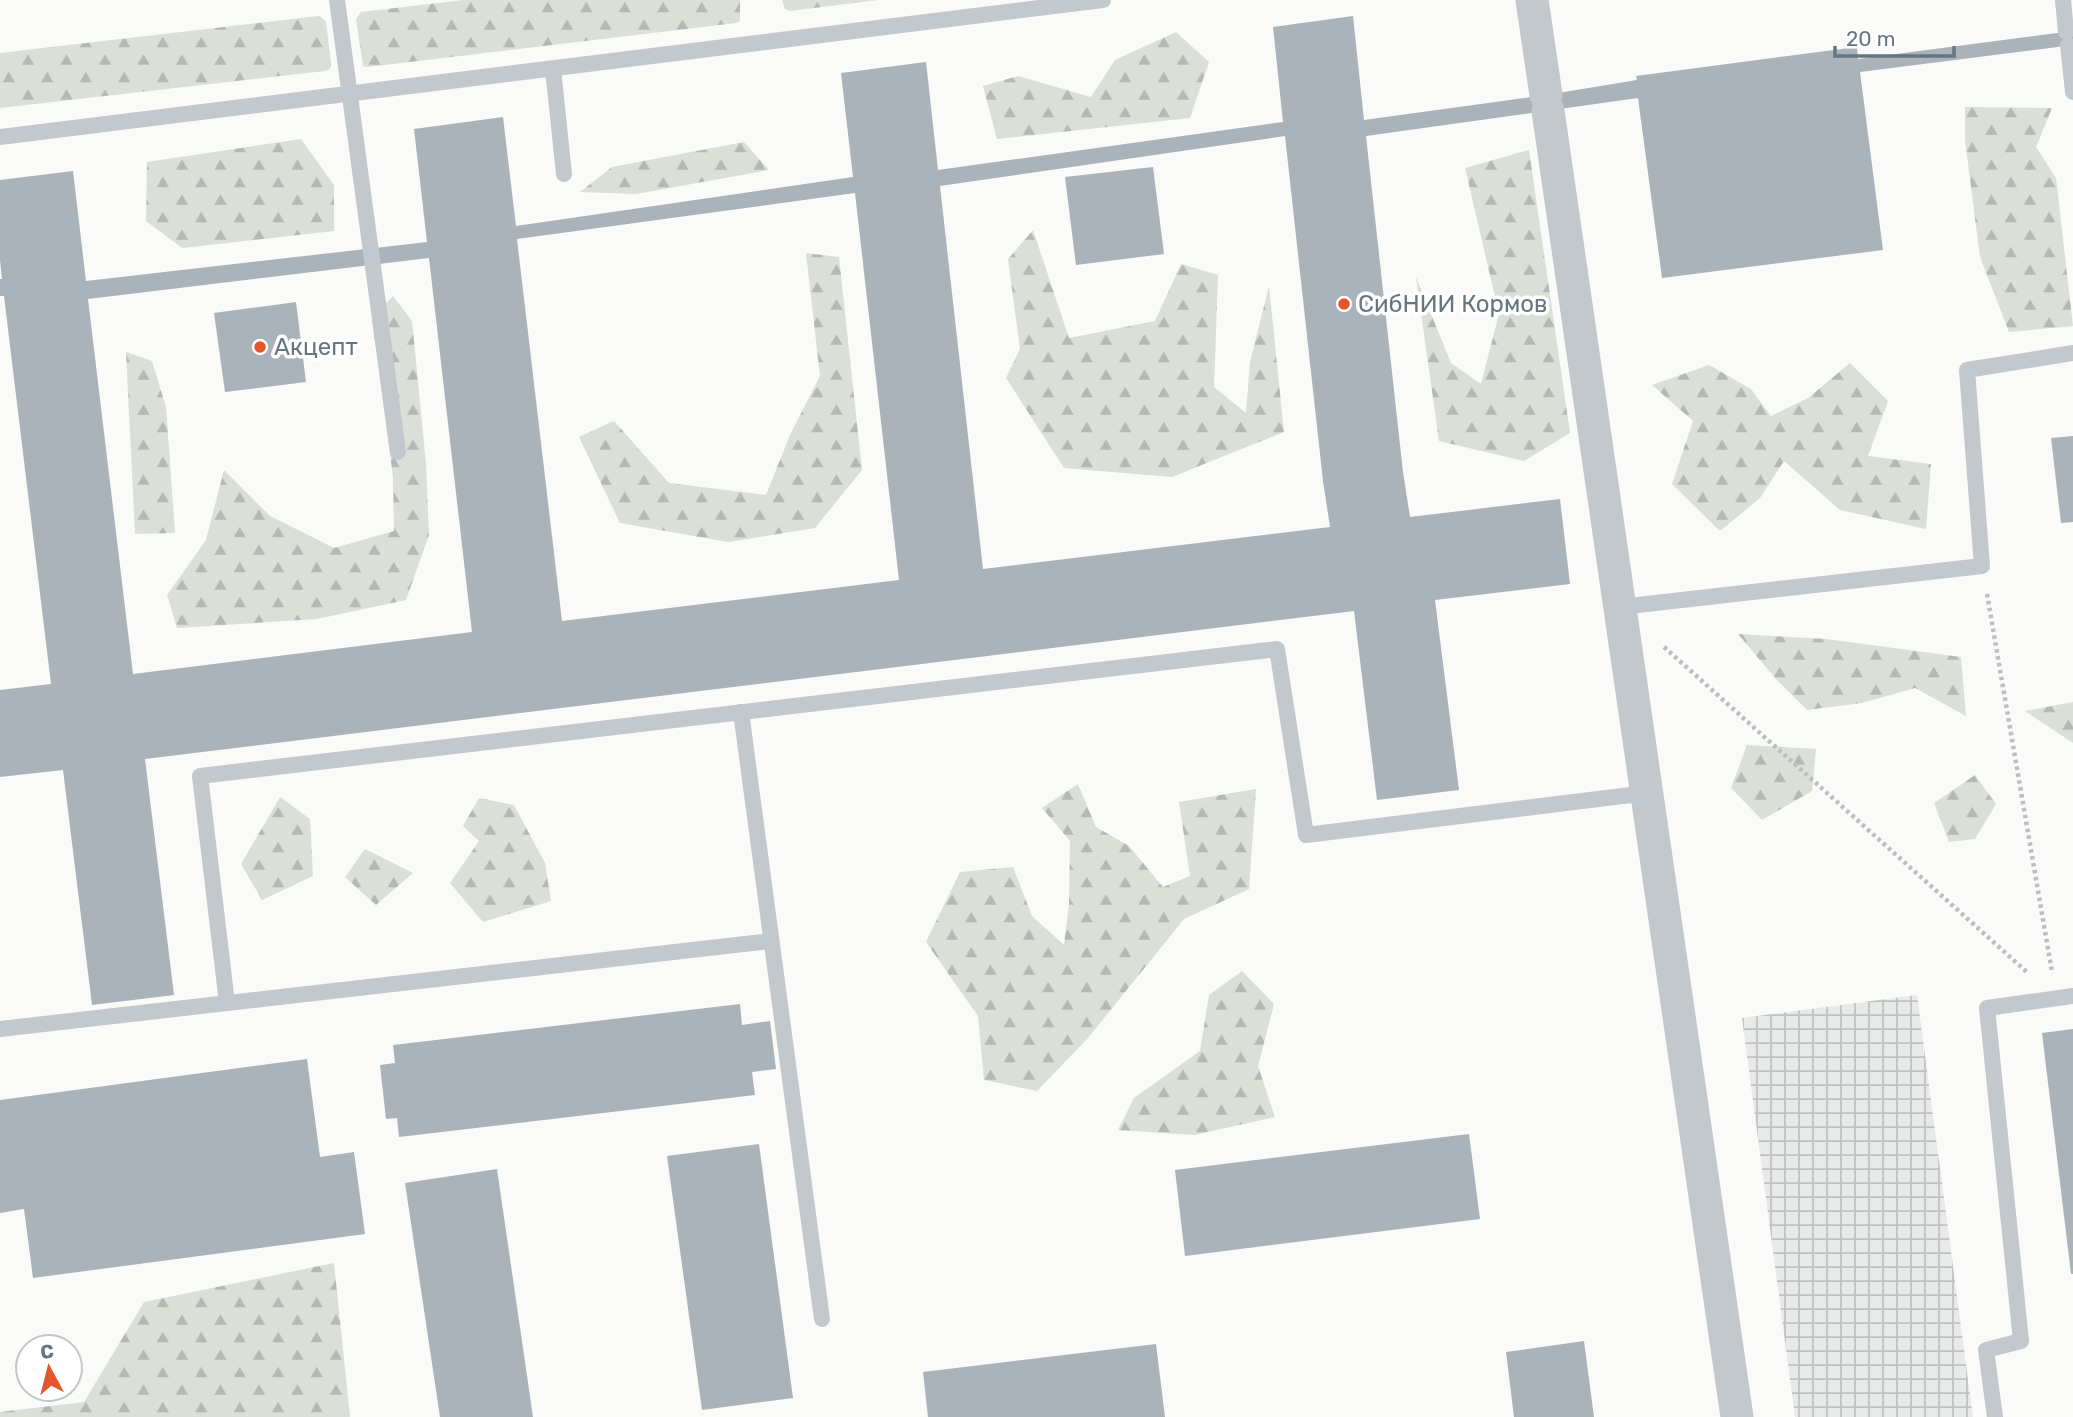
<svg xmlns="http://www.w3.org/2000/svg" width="2073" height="1417" font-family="Rubik,sans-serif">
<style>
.industrial{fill:url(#industrial-grid)}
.forest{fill:url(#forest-firs)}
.building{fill:#aab3b9;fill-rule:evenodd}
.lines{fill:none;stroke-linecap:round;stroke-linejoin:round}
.path{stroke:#bbbfc2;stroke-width:4.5;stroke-dasharray:3.5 3.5;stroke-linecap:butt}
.service{stroke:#c3c8cc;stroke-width:16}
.minor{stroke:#c3c8cc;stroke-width:33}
.poi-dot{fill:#e4572e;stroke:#fff;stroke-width:2.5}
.labels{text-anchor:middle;stroke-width:7;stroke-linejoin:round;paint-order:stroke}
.poi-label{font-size:24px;fill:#657683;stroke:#fff;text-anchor:start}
</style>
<defs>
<pattern id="industrial-grid" width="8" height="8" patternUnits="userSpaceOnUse" patternTransform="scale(1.75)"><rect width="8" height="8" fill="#e8e9e9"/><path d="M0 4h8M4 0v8" fill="none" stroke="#c0c1c2"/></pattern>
<pattern id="forest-firs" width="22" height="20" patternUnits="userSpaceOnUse" patternTransform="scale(1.75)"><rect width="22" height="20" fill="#dadfd7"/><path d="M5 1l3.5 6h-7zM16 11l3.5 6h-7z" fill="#b4b9b4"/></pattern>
</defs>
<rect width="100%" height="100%" fill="#fafaf8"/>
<path class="industrial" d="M 1917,995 L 1973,1417 L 1795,1417 L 1742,1018 Z"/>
<g class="forest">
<path d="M 464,0 L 740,0 L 740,21 L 736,23 L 368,67 L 363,66 L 356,19 L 361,12 Z"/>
<path d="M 782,0 L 878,0 L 790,11 L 785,9 Z"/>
<path d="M 319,16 L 326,21 L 331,64 L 330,69 L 325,71 L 0,108 L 0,53 Z"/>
<path d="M 1176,32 L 1209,62 L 1190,118 L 997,139 L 983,86 L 1018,76 L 1091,97 L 1115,60 Z"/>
<path d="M 1965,107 L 2052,108 L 2036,147 L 2056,178 L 2073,326 L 2009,332 L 1980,257 L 1965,140 Z"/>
<path d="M 301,139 L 334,185 L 334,231 L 182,248 L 146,221 L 147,162 Z"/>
<path d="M 744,142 L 769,170 L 636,194 L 580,192 L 612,167 Z"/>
<path d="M 1529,150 L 1570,433 L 1524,461 L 1439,441 L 1416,277 L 1451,363 L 1481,384 L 1499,314 L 1465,168 Z"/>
<path d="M 1033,230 L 1069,338 L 1155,321 L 1181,264 L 1218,275 L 1214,387 L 1246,413 L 1250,362 L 1269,286 L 1284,432 L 1172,477 L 1064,468 L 1006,378 L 1020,349 L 1008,259 Z"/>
<path d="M 806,253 L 839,257 L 862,470 L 815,528 L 728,542 L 620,523 L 579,437 L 614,421 L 669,483 L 766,495 L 790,435 L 820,376 Z"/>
<path d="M 393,296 L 412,321 L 426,464 L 429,535 L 406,600 L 317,619 L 177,628 L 167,595 L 206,540 L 224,470 L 270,516 L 334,548 L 394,531 L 393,477 L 372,319 Z"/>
<path d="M 126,352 L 152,361 L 166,407 L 175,533 L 135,534 Z"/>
<path d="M 1850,363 L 1888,401 L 1868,456 L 1931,464 L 1926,529 L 1840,510 L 1784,461 L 1760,498 L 1720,531 L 1672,484 L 1693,421 L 1652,385 L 1709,365 L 1751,389 L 1771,416 L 1808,398 Z"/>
<path d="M 1738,634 L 1826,639 L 1961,657 L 1966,716 L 1915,688 L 1862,703 L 1807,710 L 1775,678 Z"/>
<path d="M 2073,702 L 2073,743 L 2025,711 Z"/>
<path d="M 1747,745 L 1816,749 L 1812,791 L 1762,820 L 1731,788 Z"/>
<path d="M 1975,775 L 1996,804 L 1975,839 L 1949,842 L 1934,803 Z"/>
<path d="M 1078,784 L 1096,827 L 1129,846 L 1163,887 L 1190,876 L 1179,802 L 1256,789 L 1249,889 L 1184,919 L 1088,1038 L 1037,1091 L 984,1080 L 978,1016 L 926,942 L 960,872 L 1013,867 L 1032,916 L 1064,945 L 1069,903 L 1070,841 L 1042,808 Z"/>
<path d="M 280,797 L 310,819 L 313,876 L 262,900 L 241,864 Z"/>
<path d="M 479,798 L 514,805 L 545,863 L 551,901 L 483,922 L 450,883 L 479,841 L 463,826 Z"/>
<path d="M 365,849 L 413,873 L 376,905 L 345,877 Z"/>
<path d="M 1242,971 L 1274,1004 L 1258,1066 L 1275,1117 L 1194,1135 L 1118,1130 L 1134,1098 L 1200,1051 L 1209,995 Z"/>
<path d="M 334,1263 L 350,1417 L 0,1417 L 0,1412 L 84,1402 L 144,1302 Z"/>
</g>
<g class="building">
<path d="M 1353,16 L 1364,120 L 1546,95 L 1637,80 L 1636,76 L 1857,47 L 1858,59 L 2073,31 L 2073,45 L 1860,72 L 1883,250 L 1662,278 L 1638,98 L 1366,136 L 1403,472 L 1410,517 L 1560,499 L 1570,584 L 1435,600 L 1459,790 L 1377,800 L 1354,611 L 145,759 L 174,995 L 92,1005 L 63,770 L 0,777 L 0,690 L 51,684 L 4,296 L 0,296 L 0,279 L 2,279 L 0,260 L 0,180 L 73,171 L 86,281 L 427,242 L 414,129 L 503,117 L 516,226 L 853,177 L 841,73 L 926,62 L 938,170 L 1283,122 L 1273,27 ZM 1285,136 L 1323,481 L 1330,527 L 983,569 L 940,186 ZM 855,193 L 899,580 L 562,621 L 517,239 ZM 429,258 L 472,632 L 133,674 L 88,299 Z"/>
<path d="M 1153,167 L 1164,254 L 1076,265 L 1065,177 Z"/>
<path d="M 296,302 L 306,382 L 225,392 L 214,313 Z"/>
<path d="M 2073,436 L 2073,522 L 2061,523 L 2051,438 Z"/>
<path d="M 740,1004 L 742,1025 L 770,1021 L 776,1069 L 752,1072 L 755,1095 L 399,1137 L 397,1118 L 386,1119 L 380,1065 L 395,1063 L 393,1045 Z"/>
<path d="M 2073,1029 L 2073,1274 L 2071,1274 L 2042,1033 Z"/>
<path d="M 307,1059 L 320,1157 L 354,1152 L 365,1234 L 33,1278 L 24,1209 L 0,1213 L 0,1100 Z"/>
<path d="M 1469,1134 L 1480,1219 L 1185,1256 L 1175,1170 Z"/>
<path d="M 759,1144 L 793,1398 L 702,1410 L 667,1156 Z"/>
<path d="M 497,1169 L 533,1417 L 440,1417 L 405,1183 Z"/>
<path d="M 1584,1341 L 1594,1417 L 1514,1417 L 1506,1352 Z"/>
<path d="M 1156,1344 L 1165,1417 L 928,1417 L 923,1372 Z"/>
</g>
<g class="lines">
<g class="path">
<path d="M 1987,594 L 2052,972"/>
<path d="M 1664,647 L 2028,973"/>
</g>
<g class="service">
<path d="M 337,0 L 398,452"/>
<path d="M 2063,0 L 2066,32"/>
<path d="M 2068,45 L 2073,92"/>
<path d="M 553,69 L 564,174"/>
<path d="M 0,137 L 1103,0"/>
<path d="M 1620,607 L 1982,566 L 1967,370 L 2073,353"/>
<path d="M 741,712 L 822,1319"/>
<path d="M 227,1003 L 200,776 L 1277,649 L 1306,835 L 1647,793"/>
<path d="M 0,1029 L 771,941"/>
<path d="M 1995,1417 L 1986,1350 L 2021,1341 L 1987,1008 L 2073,996"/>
</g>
<g class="minor">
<path d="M 1532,0 L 1546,95"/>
<path d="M 1548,111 L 1737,1417"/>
</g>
</g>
<g class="poi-dot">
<circle cx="1344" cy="304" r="7"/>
<circle cx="260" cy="347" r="7"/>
</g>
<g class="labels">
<g class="poi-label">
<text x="1358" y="312">СибНИИ Кормов</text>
<text x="274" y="355">Акцепт</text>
</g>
</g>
<g transform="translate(49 1368) rotate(353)"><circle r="33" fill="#ffffff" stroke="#c1c8cd" stroke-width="2"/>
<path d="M0-5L12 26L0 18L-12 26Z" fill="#e4572e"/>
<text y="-10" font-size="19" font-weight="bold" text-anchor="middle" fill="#657683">С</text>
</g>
<path d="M1835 46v10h119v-10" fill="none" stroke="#657683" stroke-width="3.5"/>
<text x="1846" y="46" font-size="21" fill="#657683" stroke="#ffffff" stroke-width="5" paint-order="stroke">20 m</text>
</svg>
